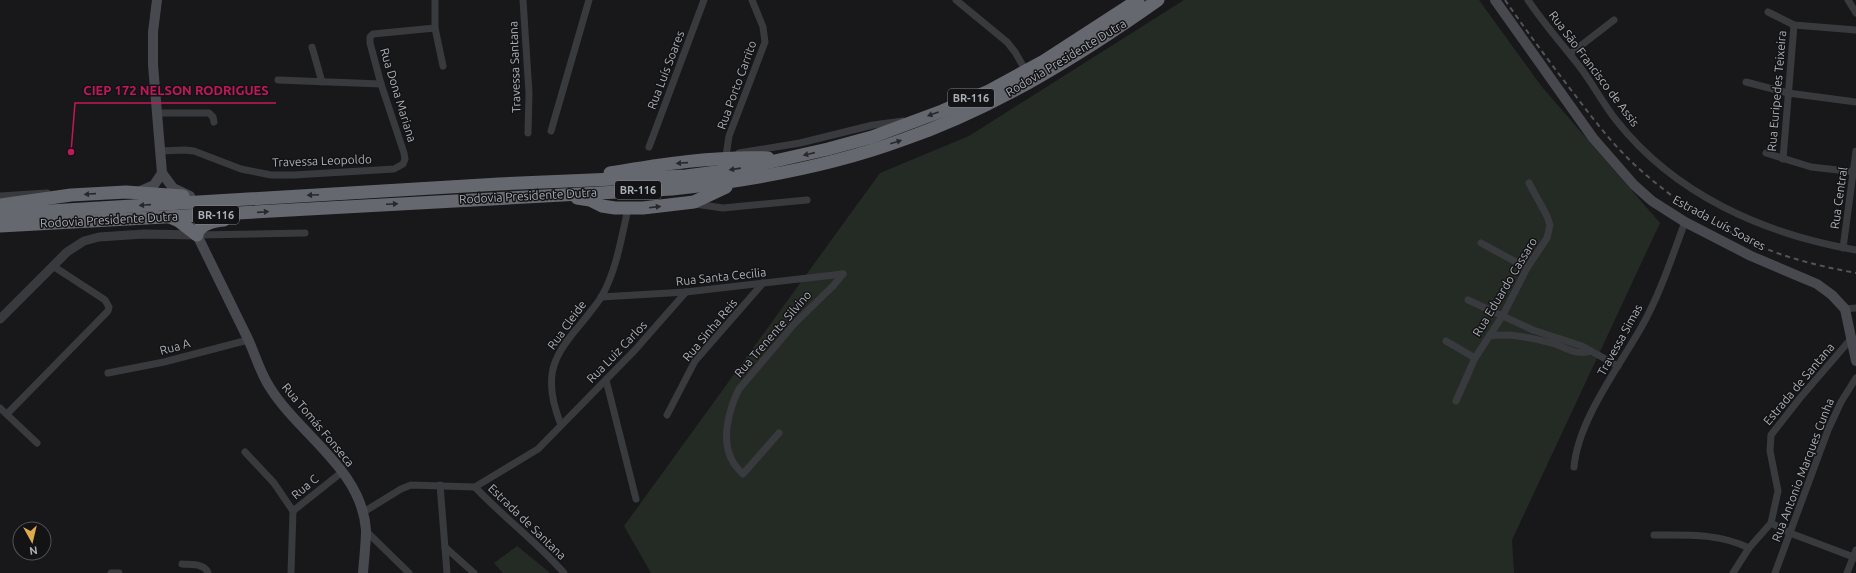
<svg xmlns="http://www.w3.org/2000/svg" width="1856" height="573" font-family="Ubuntu,sans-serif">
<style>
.green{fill:#242b25}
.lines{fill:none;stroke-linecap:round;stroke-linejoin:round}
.minor{stroke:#393a3e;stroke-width:7}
.tertiary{stroke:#393a3e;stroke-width:9}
.secondary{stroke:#48494e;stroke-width:10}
.motorway{stroke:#66686f;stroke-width:13}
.rail{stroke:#535459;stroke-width:2;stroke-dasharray:5 4;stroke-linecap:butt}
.oneway{fill:#28282c}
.labels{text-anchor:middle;stroke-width:3;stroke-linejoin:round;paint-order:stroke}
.shield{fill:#131315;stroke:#7e8187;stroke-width:1}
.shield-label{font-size:11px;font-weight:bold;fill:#acb0b8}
.street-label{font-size:12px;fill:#acb0b8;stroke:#131315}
.leader{fill:none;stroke:#c2185b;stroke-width:1.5}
.callout-dot{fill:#c2185b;stroke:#131315;stroke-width:1.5}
.callout-label{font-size:13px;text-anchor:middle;font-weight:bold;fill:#c2185b;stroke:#131315;stroke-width:3;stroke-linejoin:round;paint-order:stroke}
</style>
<rect width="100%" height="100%" fill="#18181a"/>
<g class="green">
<path d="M 1184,0 L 1479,0 L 1542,87 L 1660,223 L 1512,540 L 1514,573 L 651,573 L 624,526 L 880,173 L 969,136 Z"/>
<path d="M 517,546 L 549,572 L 550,573 L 503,573 L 494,563 Z"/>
</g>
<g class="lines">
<g class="minor">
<path d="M 435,0 L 435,28 L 443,66"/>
<path d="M 523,0 L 529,93 L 528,133"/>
<path d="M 956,0 L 1007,42 L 1015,52 L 1026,71"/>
<path d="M 1528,0 C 1544,24 1563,45 1580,67 C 1593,84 1603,104 1616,120 C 1675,195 1764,234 1856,250"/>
<path d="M 1848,0 L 1856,13"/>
<path d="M 1768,12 L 1794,25 L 1856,30"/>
<path d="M 312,47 L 322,82"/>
<path d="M 1570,54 L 1614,20"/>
<path d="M 278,80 L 381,84"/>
<path d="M 1746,82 L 1788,93 L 1856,102"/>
<path d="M 157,113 L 209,113 L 213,117 L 214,122"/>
<path d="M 551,131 L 589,0"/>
<path d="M 649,147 L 704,0"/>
<path d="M 160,151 L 185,150 L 194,151 L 241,169 L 271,175 L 294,175 L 394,169 L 403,164 L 405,159 L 404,153 L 381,84 L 370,43 L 370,37 L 373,34 L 435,28"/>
<path d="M 739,153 L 800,143 L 873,125 L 903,121"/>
<path d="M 1766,153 L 1811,167 L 1856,172"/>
<path d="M 726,156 L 729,136 L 765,42 L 763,27 L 752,0"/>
<path d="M 1783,159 L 1794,25"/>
<path d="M 0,196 L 47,193"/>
<path d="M 695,204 L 723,208 L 807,200"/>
<path d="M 197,235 L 305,233"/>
<path d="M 1481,243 L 1527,268"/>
<path d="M 1843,248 L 1856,151"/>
<path d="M 601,297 L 686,292 L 843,274"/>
<path d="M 1468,300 L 1533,330 L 1582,346 L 1618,366"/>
<path d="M 1845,309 L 1856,308"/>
<path d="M 1490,336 C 1510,333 1532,338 1552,343 C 1565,347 1576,356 1591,351"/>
<path d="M 1446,341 L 1475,358"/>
<path d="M 108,373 L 164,362 L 248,340"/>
<path d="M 606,380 L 636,499"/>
<path d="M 1456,401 L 1475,358 L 1503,315 L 1527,268 L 1547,238 L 1550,225 L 1547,216 L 1529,183"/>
<path d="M 0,408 L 37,443"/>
<path d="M 7,414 L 108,311 L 109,307 L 105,300 L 53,266"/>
<path d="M 667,415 L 695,361 L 763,283"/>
<path d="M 561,425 C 553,405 547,380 556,360 C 562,345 574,332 584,320 C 590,312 597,304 602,296 C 617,268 621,239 628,209"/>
<path d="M 779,433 L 743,474 C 739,470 735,466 733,462 C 720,441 729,409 739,389 L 795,323 L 833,286 L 843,274"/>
<path d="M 245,452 L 274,483 L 293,511"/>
<path d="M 1574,467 C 1578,420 1619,367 1642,326 C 1660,294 1672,257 1685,222"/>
<path d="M 440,485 L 447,573"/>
<path d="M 475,487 L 538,449 L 635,350 L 686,292"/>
<path d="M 475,487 C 503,517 537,542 564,573"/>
<path d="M 362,513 L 401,489 L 411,485 L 475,487"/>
<path d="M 1771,523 L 1790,533 L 1856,558"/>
<path d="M 366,531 L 409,573"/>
<path d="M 1654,535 C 1687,535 1718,533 1749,548"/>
<path d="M 445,547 L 474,573"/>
<path d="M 182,564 C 190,565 205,563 208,573"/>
<path d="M 111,573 L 119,573"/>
<path d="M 291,573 L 293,511 L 342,472"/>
<path d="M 1733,573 L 1749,548 L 1771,523 L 1778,491 L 1770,451 L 1771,435 L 1800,398 L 1850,340"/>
<path d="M 1775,573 L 1828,430 L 1841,402 L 1856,378"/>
<path d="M 1847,573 L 1856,550"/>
</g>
<path class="tertiary" d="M 0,319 L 67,252 L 84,241 L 99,237 L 144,234 L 197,235"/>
<g class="secondary">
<path d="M 157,0 L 153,32 L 153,65 L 162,173 L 173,188 L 190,196"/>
<path d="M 1495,0 L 1593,138 L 1634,185 L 1652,201 L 1685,222 L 1751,256 L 1817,284 L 1832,295 L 1845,309 L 1856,361"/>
<path d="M 138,192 L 154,185 L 162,173"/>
<path d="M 197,235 C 214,270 231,304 248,339 C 255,354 260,372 269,386 C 298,434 362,469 366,530 C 366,544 364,559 363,573"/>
</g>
<g class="motorway">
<path d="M 610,173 C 662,164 715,156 768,158"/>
<path d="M 577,198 L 590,200 L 602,206 L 615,208 L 643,208 L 694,202 L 726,187"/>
<path d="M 0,205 L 71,195 L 126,192 L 183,196"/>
<path d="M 0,214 L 499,184 L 686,176 L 739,169 L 828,149 L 872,137 L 942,111 L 989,91 L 1044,61 L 1138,0"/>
<path d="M 170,217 L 179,221 L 197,235 C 199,223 214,221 224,220"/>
<path d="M 0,226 L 672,189 C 748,181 831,166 902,140 C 994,108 1079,56 1158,0"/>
</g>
<path class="rail" d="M 1505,0 C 1528,33 1551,64 1575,95 C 1594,120 1613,145 1636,166 C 1676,203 1726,234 1777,253 C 1803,262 1829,268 1856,273"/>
</g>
<defs><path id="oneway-solid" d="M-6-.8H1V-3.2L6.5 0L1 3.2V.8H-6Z"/></defs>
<g class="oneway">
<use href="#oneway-solid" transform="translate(933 114) rotate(160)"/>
<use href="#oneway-solid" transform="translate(896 142) rotate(-17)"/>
<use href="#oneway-solid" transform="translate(809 154) rotate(167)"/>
<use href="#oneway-solid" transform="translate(682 163) rotate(176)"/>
<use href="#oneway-solid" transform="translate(735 169) rotate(172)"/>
<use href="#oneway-solid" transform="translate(90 194) rotate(176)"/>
<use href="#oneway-solid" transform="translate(313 195) rotate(177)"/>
<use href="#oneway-solid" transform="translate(392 204) rotate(-3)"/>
<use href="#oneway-solid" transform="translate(145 205) rotate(176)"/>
<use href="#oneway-solid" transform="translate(655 207) rotate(-7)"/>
<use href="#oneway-solid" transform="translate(263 212) rotate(-4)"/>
</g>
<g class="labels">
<g class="shield">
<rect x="948" y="89" width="46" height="18" rx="3"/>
<rect x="615" y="181" width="46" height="18" rx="3"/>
<rect x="193" y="206" width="46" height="18" rx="3"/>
</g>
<g class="shield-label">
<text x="971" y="102">BR-116</text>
<text x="638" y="194">BR-116</text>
<text x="216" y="219">BR-116</text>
</g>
<g class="street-label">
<text transform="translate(1066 58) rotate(-31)" y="4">Rodovia Presidente Dutra</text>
<text transform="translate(515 67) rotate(-92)" y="4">Travessa Santana</text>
<text transform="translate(1594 69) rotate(53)" y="4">Rua São Francisco de Assis</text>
<text transform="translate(666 70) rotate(-69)" y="4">Rua Luís Soares</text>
<text transform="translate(737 85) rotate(-70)" y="4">Rua Porto Carrito</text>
<text transform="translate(1777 91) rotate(-85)" y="4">Rua Euripedes Teixeira</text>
<text transform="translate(398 95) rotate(73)" y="4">Rua Dona Mariana</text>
<text transform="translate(322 161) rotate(-2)" y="4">Travessa Leopoldo</text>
<text transform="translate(528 196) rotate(-3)" y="4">Rodovia Presidente Dutra</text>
<text transform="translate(1839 198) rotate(-82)" y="4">Rua Central</text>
<text transform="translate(109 220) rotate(-3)" y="4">Rodovia Presidente Dutra</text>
<text transform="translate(1719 223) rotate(28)" y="4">Estrada Luís Soares</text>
<text transform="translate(721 277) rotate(-6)" y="4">Rua Santa Cecilia</text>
<text transform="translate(1505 287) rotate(-59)" y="4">Rua Eduardo Cassaro</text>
<text transform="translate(567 325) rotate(-54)" y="4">Rua Cleide</text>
<text transform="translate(710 330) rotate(-50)" y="4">Rua Sinha Reis</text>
<text transform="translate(773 334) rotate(-49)" y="4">Rua Trenente Silvino</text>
<text transform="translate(1620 340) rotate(-61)" y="4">Travessa Simas</text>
<text transform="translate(175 347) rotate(-15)" y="4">Rua A</text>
<text transform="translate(617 352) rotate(-46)" y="4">Rua Luiz Carlos</text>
<text transform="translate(1799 384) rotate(-50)" y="4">Estrada de Santana</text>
<text transform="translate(318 425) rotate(50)" y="4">Rua Tomás Fonseca</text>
<text transform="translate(1803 470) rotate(-69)" y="4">Rua Antonio Marques Cunha</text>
<text transform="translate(305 487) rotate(-40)" y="4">Rua C</text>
<text transform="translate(527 522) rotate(44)" y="4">Estrada de Santana</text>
</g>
</g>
<path class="leader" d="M71 152L75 103H276"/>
<circle class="callout-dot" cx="71" cy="152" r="4"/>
<g class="callout-label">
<text x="176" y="95">CIEP 172 NELSON RODRIGUES</text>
</g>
<g transform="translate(32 541) rotate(172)"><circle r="19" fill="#131315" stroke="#505256"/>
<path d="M0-3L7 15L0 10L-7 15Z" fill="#dcab4e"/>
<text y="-6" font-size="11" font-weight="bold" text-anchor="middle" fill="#acb0b8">N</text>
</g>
</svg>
